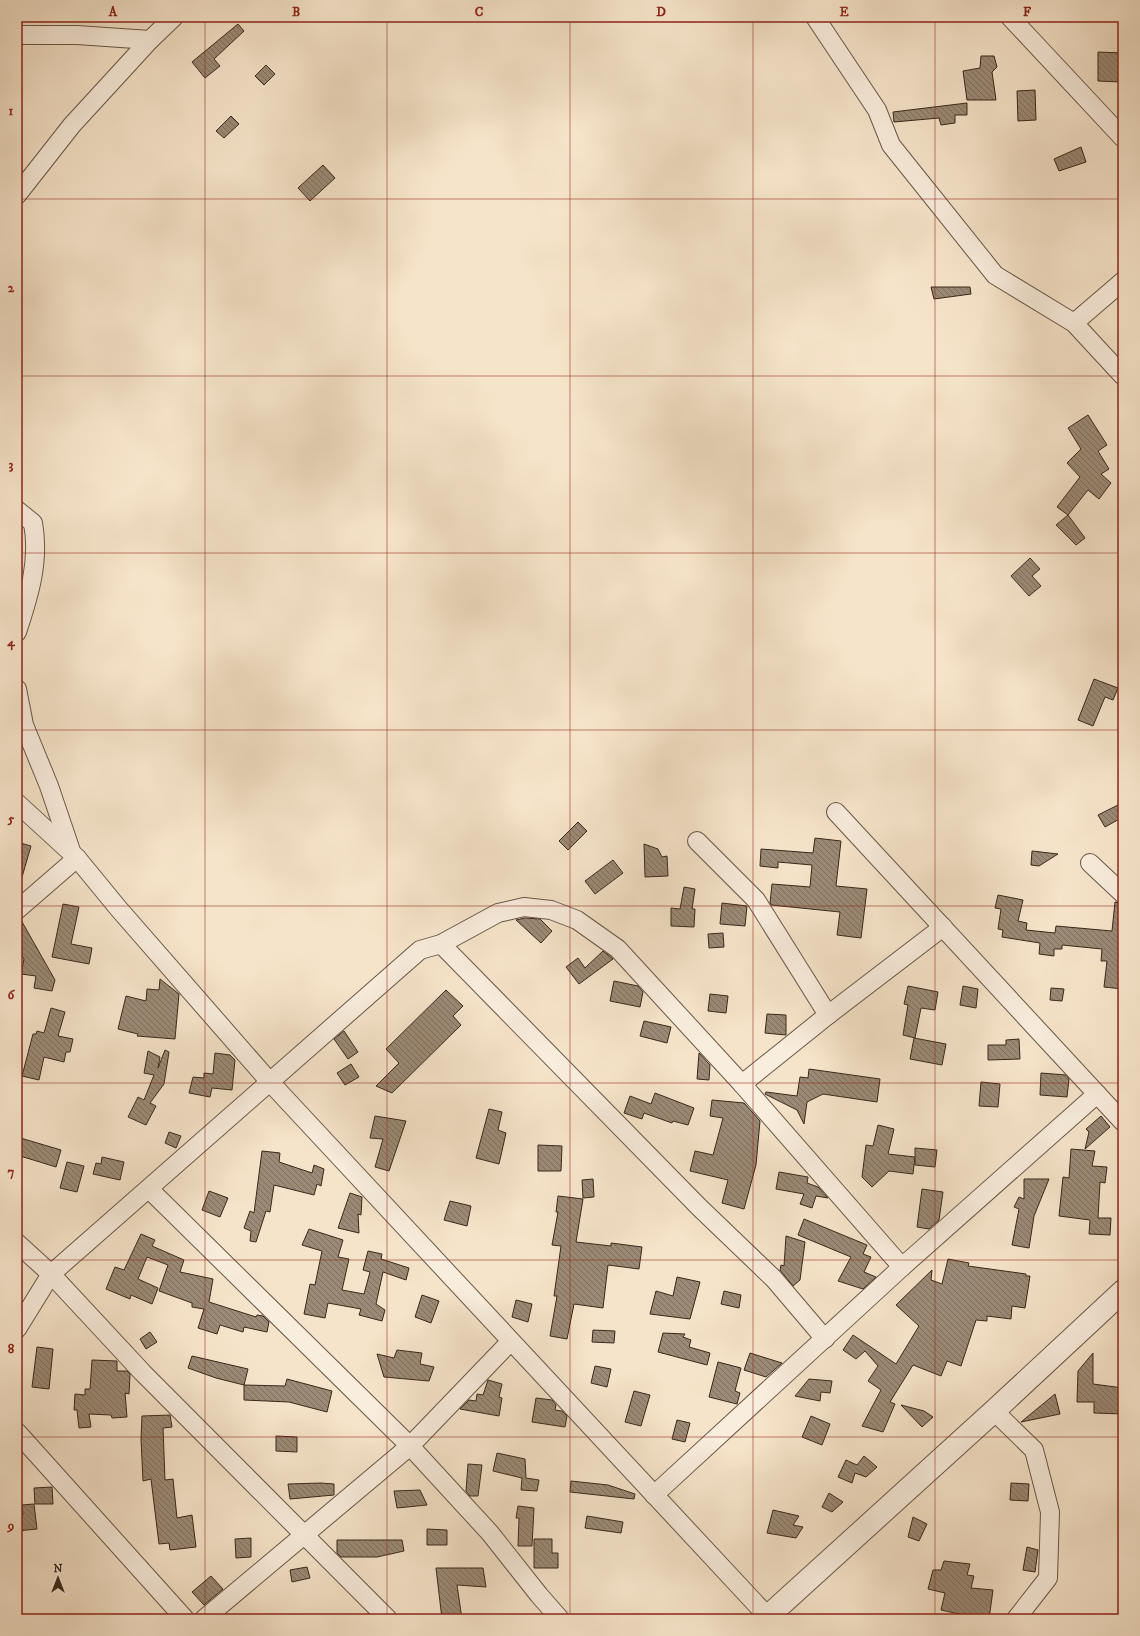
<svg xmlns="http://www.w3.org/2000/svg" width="1140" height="1636" font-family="'IM FELL DW Pica',serif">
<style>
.building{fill:url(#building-back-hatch);stroke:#39281c}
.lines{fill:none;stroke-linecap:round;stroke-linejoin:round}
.minor-casing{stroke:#685748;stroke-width:20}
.tertiary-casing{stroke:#685748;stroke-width:24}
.minor{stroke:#f9eddd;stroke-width:18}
.tertiary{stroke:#f9eddd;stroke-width:22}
.grid{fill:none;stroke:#8f2418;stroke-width:1;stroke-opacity:0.55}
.neatline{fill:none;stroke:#8f2418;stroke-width:1.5}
.grid-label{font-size:13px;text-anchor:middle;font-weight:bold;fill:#8f2418}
</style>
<defs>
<pattern id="building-back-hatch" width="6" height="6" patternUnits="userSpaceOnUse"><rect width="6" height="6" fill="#9b8a76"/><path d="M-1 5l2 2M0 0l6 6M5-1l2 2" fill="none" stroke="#7f7160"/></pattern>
</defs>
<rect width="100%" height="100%" fill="#f6e4ca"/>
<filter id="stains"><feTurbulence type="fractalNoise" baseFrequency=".005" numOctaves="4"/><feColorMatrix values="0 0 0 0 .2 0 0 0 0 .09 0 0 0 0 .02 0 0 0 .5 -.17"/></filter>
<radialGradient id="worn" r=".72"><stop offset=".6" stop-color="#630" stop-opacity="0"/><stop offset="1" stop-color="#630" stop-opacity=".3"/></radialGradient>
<g class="building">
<path d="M 238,24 L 244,31 L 214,59 L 220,66 L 205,78 L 192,62 Z"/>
<path d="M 1098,52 L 1123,53 L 1123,82 L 1098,81 Z"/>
<path d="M 981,56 L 994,56 L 997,67 L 992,72 L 996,100 L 967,100 L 963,71 L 980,68 Z"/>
<path d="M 266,65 L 275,74 L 264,85 L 255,76 Z"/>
<path d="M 1035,90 L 1036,120 L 1018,121 L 1017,91 Z"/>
<path d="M 967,103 L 967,115 L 955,115 L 955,123 L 941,125 L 939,118 L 894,122 L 893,112 Z"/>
<path d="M 231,116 L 239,124 L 224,138 L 216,131 Z"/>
<path d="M 1081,147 L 1086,162 L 1059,171 L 1054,159 Z"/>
<path d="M 323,165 L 335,178 L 310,201 L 298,188 Z"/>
<path d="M 931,287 L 970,287 L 971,294 L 934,299 Z"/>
<path d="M 1088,415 L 1107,445 L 1098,451 L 1109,469 L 1101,474 L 1111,483 L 1099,499 L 1088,490 L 1068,515 L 1057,507 L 1080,477 L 1067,463 L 1081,449 L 1068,428 Z"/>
<path d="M 1068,515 L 1085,538 L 1076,545 L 1056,525 Z"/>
<path d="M 1030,558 L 1040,569 L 1032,576 L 1041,586 L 1029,596 L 1011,576 Z"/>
<path d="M 1094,679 L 1118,688 L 1113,700 L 1105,697 L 1093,726 L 1078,720 Z"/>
<path d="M 1118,805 L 1123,813 L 1123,817 L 1105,827 L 1098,815 Z"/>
<path d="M 578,822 L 587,831 L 568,850 L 559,841 Z"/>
<path d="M 815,838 L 841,841 L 836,886 L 867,889 L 861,938 L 837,935 L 840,912 L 771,905 L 770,903 L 772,884 L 810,887 L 812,865 L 778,862 L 778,868 L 760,866 L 761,849 L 813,853 Z"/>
<path d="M 17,842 L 31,846 L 20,884 L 17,883 Z"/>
<path d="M 644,844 L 658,849 L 662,857 L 667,856 L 668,876 L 645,877 Z"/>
<path d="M 1032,851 L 1058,854 L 1039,866 L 1031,865 Z"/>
<path d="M 613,860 L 623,873 L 595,894 L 585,881 Z"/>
<path d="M 684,887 L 695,889 L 692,909 L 695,909 L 694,927 L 671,926 L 671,908 L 680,909 Z"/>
<path d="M 998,895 L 1023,900 L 1018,921 L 1027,923 L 1026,930 L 1055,933 L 1056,926 L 1112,931 L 1115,902 L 1123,904 L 1123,989 L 1104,987 L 1107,961 L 1101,961 L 1102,949 L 1062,945 L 1062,949 L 1054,949 L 1054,956 L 1039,954 L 1040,943 L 1002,937 L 1003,930 L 998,929 L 1001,909 L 995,908 Z"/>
<path d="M 722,903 L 747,906 L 745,926 L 720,924 Z"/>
<path d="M 63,904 L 79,907 L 71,944 L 92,948 L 89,964 L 52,957 Z"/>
<path d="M 525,918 L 540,919 L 552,931 L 541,943 L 516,920 Z"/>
<path d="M 17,920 L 21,920 L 55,980 L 52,991 L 34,988 L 36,976 L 21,974 L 24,959 L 17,947 Z"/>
<path d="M 723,933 L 724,947 L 709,948 L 708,934 Z"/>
<path d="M 603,951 L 613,959 L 579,984 L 566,967 L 578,958 L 585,968 Z"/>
<path d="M 160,979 L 179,994 L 175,1039 L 137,1036 L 138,1034 L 118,1029 L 126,996 L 146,1001 L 147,989 L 159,990 Z"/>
<path d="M 614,981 L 638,986 L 643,992 L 640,1007 L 610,1001 Z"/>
<path d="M 908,986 L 938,992 L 935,1010 L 921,1008 L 915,1038 L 903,1035 L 908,1005 L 904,1004 Z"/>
<path d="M 963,986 L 978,989 L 976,1008 L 960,1005 Z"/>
<path d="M 1051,988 L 1064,989 L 1062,1001 L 1050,1000 Z"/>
<path d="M 446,990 L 463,1006 L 453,1016 L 461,1025 L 392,1093 L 376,1086 L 399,1063 L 386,1049 Z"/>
<path d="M 710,994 L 728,996 L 726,1013 L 708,1011 Z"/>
<path d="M 51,1008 L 65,1012 L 58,1036 L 73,1039 L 70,1052 L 66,1052 L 64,1062 L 44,1057 L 39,1080 L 22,1076 L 33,1034 L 36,1034 L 37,1031 L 44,1033 Z"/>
<path d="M 767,1014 L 786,1015 L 786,1035 L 765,1033 Z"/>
<path d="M 644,1021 L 671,1027 L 667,1043 L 640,1036 Z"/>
<path d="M 344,1031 L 358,1052 L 348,1059 L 334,1039 Z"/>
<path d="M 914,1038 L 946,1044 L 942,1065 L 910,1059 Z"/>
<path d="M 1019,1039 L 1020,1059 L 988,1060 L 988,1045 L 1006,1045 L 1006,1040 Z"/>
<path d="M 165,1050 L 169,1052 L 164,1084 L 150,1103 L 156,1106 L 146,1125 L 128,1117 L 138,1097 L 144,1100 L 154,1075 L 144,1073 L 148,1051 L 160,1057 L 158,1068 Z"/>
<path d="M 215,1053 L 230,1055 L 235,1060 L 232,1090 L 212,1088 L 210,1097 L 189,1093 L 193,1077 L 204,1078 L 204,1073 L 213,1074 Z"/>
<path d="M 699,1053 L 710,1065 L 709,1080 L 697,1079 Z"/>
<path d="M 351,1064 L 359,1077 L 345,1085 L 337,1073 Z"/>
<path d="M 809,1069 L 880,1079 L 877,1102 L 823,1094 L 807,1102 L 804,1124 L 797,1110 L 765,1094 L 766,1092 L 797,1096 L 800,1077 L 808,1078 Z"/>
<path d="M 1041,1073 L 1066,1075 L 1069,1079 L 1067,1097 L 1040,1095 Z"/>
<path d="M 981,1082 L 1000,1084 L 998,1107 L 979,1106 Z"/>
<path d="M 655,1093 L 694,1108 L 688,1125 L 673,1121 L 672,1123 L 644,1113 L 642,1119 L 624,1113 L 630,1096 L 651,1104 Z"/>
<path d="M 712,1100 L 744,1103 L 760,1121 L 756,1165 L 744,1209 L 722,1203 L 728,1180 L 690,1171 L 695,1151 L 713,1155 L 723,1118 L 710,1116 Z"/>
<path d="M 489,1109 L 502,1112 L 498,1130 L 506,1133 L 499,1164 L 476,1158 Z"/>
<path d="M 375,1116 L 406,1121 L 389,1171 L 375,1167 L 383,1139 L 370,1138 Z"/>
<path d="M 1101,1116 L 1110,1127 L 1085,1149 L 1089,1132 L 1086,1129 Z"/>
<path d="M 878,1125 L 894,1129 L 888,1154 L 915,1157 L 913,1174 L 889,1171 L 872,1187 L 862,1177 L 866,1145 L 873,1146 Z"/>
<path d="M 169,1132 L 181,1136 L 176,1148 L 165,1143 Z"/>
<path d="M 17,1137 L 61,1150 L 56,1167 L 17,1155 Z"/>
<path d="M 538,1145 L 562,1146 L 561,1171 L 538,1171 Z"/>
<path d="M 915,1148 L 937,1150 L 935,1167 L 915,1165 Z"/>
<path d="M 1071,1149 L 1095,1151 L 1092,1166 L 1107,1167 L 1105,1183 L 1100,1182 L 1098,1218 L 1111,1218 L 1110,1235 L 1089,1234 L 1090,1220 L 1059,1216 L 1063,1177 L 1069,1178 Z"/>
<path d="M 262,1151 L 280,1153 L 279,1162 L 312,1173 L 314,1165 L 324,1169 L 321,1186 L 317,1184 L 314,1195 L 274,1185 L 270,1212 L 266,1211 L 256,1242 L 250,1241 L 251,1231 L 244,1228 L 250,1211 L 254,1213 Z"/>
<path d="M 102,1157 L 124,1162 L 120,1180 L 93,1174 L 96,1163 L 101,1164 Z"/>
<path d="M 67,1162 L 84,1166 L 77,1192 L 60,1188 Z"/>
<path d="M 779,1172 L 808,1177 L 807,1183 L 818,1187 L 828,1198 L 816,1196 L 812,1208 L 800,1204 L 804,1194 L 776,1189 Z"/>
<path d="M 593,1179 L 594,1197 L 583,1198 L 582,1180 Z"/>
<path d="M 1024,1179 L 1049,1179 L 1034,1216 L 1029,1248 L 1012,1245 L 1019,1209 L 1014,1207 L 1019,1197 L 1024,1199 Z"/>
<path d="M 922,1189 L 943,1192 L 939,1220 L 929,1229 L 917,1227 Z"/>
<path d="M 209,1191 L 228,1198 L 220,1217 L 202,1210 Z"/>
<path d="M 350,1193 L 362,1197 L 361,1215 L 358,1214 L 359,1233 L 338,1228 Z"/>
<path d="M 558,1196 L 583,1199 L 576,1242 L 611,1246 L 611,1243 L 642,1247 L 639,1269 L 608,1265 L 603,1308 L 574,1304 L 567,1339 L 550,1336 L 557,1296 L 554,1296 L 561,1246 L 552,1245 L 558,1212 L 556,1212 Z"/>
<path d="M 450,1201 L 471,1206 L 467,1226 L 444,1220 Z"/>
<path d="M 804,1219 L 867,1245 L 863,1254 L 871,1257 L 864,1272 L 876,1277 L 863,1289 L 838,1281 L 851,1257 L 798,1235 Z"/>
<path d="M 309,1229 L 343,1240 L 338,1257 L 349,1259 L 342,1290 L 364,1294 L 370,1272 L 363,1270 L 368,1251 L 382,1254 L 381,1259 L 409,1268 L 406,1280 L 383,1272 L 376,1304 L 385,1310 L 382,1321 L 359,1315 L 361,1309 L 328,1303 L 325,1318 L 304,1314 L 310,1284 L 315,1285 L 322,1251 L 302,1245 Z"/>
<path d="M 141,1234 L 155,1240 L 152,1246 L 184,1260 L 180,1272 L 213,1279 L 209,1302 L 256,1317 L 257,1315 L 263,1316 L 269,1322 L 267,1332 L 244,1327 L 243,1332 L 220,1325 L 217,1334 L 198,1328 L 204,1309 L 192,1307 L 192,1303 L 159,1291 L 168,1265 L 147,1257 L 138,1279 L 158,1288 L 152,1304 L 131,1295 L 130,1299 L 106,1289 L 115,1267 L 124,1270 Z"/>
<path d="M 786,1236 L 805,1242 L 800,1280 L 793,1286 L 780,1270 L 781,1265 L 784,1266 Z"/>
<path d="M 948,1259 L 969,1263 L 968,1266 L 1026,1274 L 1026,1276 L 1030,1276 L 1025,1308 L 1012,1306 L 1011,1319 L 987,1316 L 987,1321 L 976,1320 L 961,1366 L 947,1361 L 941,1376 L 913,1365 L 890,1402 L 895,1404 L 883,1432 L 862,1426 L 881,1390 L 868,1381 L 878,1366 L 865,1351 L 856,1359 L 843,1350 L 853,1335 L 896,1364 L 919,1326 L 896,1305 L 932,1270 L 931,1280 L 942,1284 Z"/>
<path d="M 677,1277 L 700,1282 L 690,1319 L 650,1314 L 656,1291 L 673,1296 Z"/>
<path d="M 724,1291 L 741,1295 L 739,1308 L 721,1304 Z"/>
<path d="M 422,1295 L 439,1301 L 431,1323 L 415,1317 Z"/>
<path d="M 516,1300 L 532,1304 L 528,1322 L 512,1317 Z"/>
<path d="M 593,1330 L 615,1331 L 614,1343 L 592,1342 Z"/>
<path d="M 150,1332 L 157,1342 L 146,1349 L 140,1339 Z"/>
<path d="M 663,1333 L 685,1334 L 683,1337 L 691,1340 L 689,1347 L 710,1353 L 707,1365 L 658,1352 Z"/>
<path d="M 37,1347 L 53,1349 L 49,1389 L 32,1387 Z"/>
<path d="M 397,1350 L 422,1353 L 420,1364 L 434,1367 L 429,1381 L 384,1377 L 377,1354 L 394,1358 Z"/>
<path d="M 750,1353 L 782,1363 L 766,1377 L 744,1370 Z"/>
<path d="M 1093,1353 L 1093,1384 L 1123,1388 L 1123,1414 L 1094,1413 L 1094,1402 L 1077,1402 L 1078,1371 Z"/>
<path d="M 192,1356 L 248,1369 L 244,1385 L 216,1378 L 188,1368 Z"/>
<path d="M 92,1360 L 117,1361 L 117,1371 L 127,1371 L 130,1374 L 129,1394 L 125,1393 L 127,1417 L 112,1418 L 111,1415 L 89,1414 L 91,1427 L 79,1428 L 77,1410 L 74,1410 L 75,1394 L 85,1395 L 85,1389 L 90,1389 Z"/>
<path d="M 718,1362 L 741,1368 L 735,1391 L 740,1393 L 737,1404 L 709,1397 Z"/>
<path d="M 595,1366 L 611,1369 L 607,1387 L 591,1383 Z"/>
<path d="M 287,1379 L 332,1391 L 327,1412 L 289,1402 L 244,1400 L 244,1385 L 285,1386 Z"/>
<path d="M 809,1379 L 832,1381 L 830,1393 L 821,1392 L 820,1401 L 795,1396 Z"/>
<path d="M 488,1380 L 502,1384 L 499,1397 L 502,1398 L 499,1416 L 460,1409 L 469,1400 L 476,1401 L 477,1394 L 483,1395 Z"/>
<path d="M 634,1391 L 650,1395 L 641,1426 L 625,1422 Z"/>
<path d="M 1055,1394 L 1060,1414 L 1021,1422 Z"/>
<path d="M 536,1398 L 552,1400 L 556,1405 L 555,1410 L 562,1411 L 567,1416 L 565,1427 L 532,1422 Z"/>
<path d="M 901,1405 L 924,1411 L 933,1417 L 922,1427 Z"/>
<path d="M 170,1415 L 172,1427 L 163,1428 L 165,1480 L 173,1479 L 177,1518 L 192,1515 L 196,1547 L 170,1550 L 169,1543 L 159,1544 L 151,1479 L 143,1481 L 141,1439 L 142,1416 Z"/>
<path d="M 811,1416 L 830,1424 L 822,1445 L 802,1437 Z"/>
<path d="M 677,1420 L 690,1423 L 685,1442 L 672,1439 Z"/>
<path d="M 276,1436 L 297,1437 L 297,1452 L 276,1451 Z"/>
<path d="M 497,1453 L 525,1459 L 526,1478 L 539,1480 L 537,1491 L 521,1490 L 522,1478 L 493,1471 Z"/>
<path d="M 864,1456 L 877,1467 L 866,1477 L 855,1473 L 852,1483 L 838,1477 L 846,1460 L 857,1465 Z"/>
<path d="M 468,1464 L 482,1465 L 478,1496 L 470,1496 L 466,1491 Z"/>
<path d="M 571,1481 L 608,1485 L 635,1494 L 634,1499 L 570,1492 Z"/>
<path d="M 321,1483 L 334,1484 L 334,1495 L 290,1499 L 288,1484 Z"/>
<path d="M 1011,1483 L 1029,1484 L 1028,1501 L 1010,1500 Z"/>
<path d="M 52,1487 L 53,1504 L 35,1504 L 34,1488 Z"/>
<path d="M 420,1490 L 427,1505 L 397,1508 L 394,1491 Z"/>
<path d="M 829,1493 L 843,1502 L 832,1512 L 822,1507 Z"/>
<path d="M 34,1504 L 37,1529 L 17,1531 L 17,1516 L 23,1515 L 22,1505 Z"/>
<path d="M 518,1506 L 534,1508 L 532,1546 L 518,1546 L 519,1518 L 516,1518 Z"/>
<path d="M 773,1510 L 799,1516 L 793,1525 L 803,1527 L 796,1538 L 767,1533 Z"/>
<path d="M 587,1516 L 623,1522 L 621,1533 L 585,1528 Z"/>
<path d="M 913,1517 L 927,1524 L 919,1541 L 908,1537 Z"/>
<path d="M 427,1529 L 447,1530 L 447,1545 L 427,1545 Z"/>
<path d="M 251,1538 L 251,1557 L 236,1558 L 235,1539 Z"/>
<path d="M 534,1539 L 552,1539 L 552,1553 L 558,1553 L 558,1568 L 534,1568 Z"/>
<path d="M 337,1540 L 402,1540 L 404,1551 L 377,1557 L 341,1557 L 337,1553 Z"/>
<path d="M 1027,1547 L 1038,1550 L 1035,1572 L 1023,1570 Z"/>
<path d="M 944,1561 L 970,1564 L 967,1575 L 974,1576 L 971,1588 L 993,1590 L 989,1619 L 963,1619 L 964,1615 L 941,1610 L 945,1593 L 928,1589 L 933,1570 L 941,1570 Z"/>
<path d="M 307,1567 L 310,1578 L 292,1582 L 290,1570 Z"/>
<path d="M 436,1568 L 483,1568 L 486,1587 L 457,1585 L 462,1619 L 442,1619 Z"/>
<path d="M 211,1576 L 223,1589 L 204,1605 L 192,1592 Z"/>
</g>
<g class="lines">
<g class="minor-casing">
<g id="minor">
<path d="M 815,17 L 877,110 L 891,145 L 995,275 L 1074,323 L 1123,376"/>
<path d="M 1010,17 L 1123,138"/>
<path d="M 17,35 L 77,35 L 150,40 L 174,17"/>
<path d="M 17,195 L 72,125 L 150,40"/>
<path d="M 1074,323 L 1123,281"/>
<path d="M 17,510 L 33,523 C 40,561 29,596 17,632"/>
<path d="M 17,689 L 24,725 L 49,786 L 71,851"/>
<path d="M 17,803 L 77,858 L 118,908 L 269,1081 L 770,1619"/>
<path d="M 836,812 L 1123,1122"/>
<path d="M 697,841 L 756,900 L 828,1015"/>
<path d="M 1090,863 L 1123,894"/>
<path d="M 17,910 L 77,858"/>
<path d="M 441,944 L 699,1207 L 774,1279 L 825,1339"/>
<path d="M 742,1084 L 828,1015 L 943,927"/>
<path d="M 149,1189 L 410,1446 L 490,1533 L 539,1595 L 560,1619"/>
<path d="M 17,1243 L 51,1274 L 143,1373 L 388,1619"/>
<path d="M 17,1329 L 51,1274 L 420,950 L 441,944 L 498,913 L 524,907 L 551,910 L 577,920 L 618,949 L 742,1084 L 902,1267"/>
<path d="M 994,1411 L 1034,1450 L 1050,1512 L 1048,1578 L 1016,1619"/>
<path d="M 17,1432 L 185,1619"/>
<path d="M 654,1495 L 902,1267 L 1097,1094"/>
<path d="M 204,1619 L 410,1446 L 510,1342"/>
</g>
</g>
<g class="tertiary-casing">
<path id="tertiary" d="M 765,1619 L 994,1411 L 1123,1291"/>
</g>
<use href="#minor" class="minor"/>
<use href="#tertiary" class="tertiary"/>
</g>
<path class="grid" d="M 205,17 L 205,1619M 387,17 L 387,1619M 570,17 L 570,1619M 753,17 L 753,1619M 935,17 L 935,1619M 17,199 L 1123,199M 17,376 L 1123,376M 17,553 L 1123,553M 17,730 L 1123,730M 17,906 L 1123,906M 17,1083 L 1123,1083M 17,1260 L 1123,1260M 17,1437 L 1123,1437"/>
<rect width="1140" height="1636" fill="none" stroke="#f6e4ca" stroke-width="44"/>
<g transform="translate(58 1578)" stroke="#f9eddd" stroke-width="3" paint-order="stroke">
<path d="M0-3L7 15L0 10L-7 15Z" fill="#39281c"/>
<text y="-6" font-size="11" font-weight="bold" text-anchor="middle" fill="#39281c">N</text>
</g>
<rect x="22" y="22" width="1096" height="1592" class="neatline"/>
<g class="grid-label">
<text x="113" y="16">A</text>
<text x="296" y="16">B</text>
<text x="479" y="16">C</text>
<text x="661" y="16">D</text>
<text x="844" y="16">E</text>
<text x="1027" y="16">F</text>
<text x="11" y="115">1</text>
<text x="11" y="292">2</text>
<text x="11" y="469">3</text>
<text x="11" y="646">4</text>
<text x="11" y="823">5</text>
<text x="11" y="999">6</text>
<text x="11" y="1176">7</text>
<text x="11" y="1353">8</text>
<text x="11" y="1530">9</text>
</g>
<rect width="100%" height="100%" filter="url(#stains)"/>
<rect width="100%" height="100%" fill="url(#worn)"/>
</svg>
